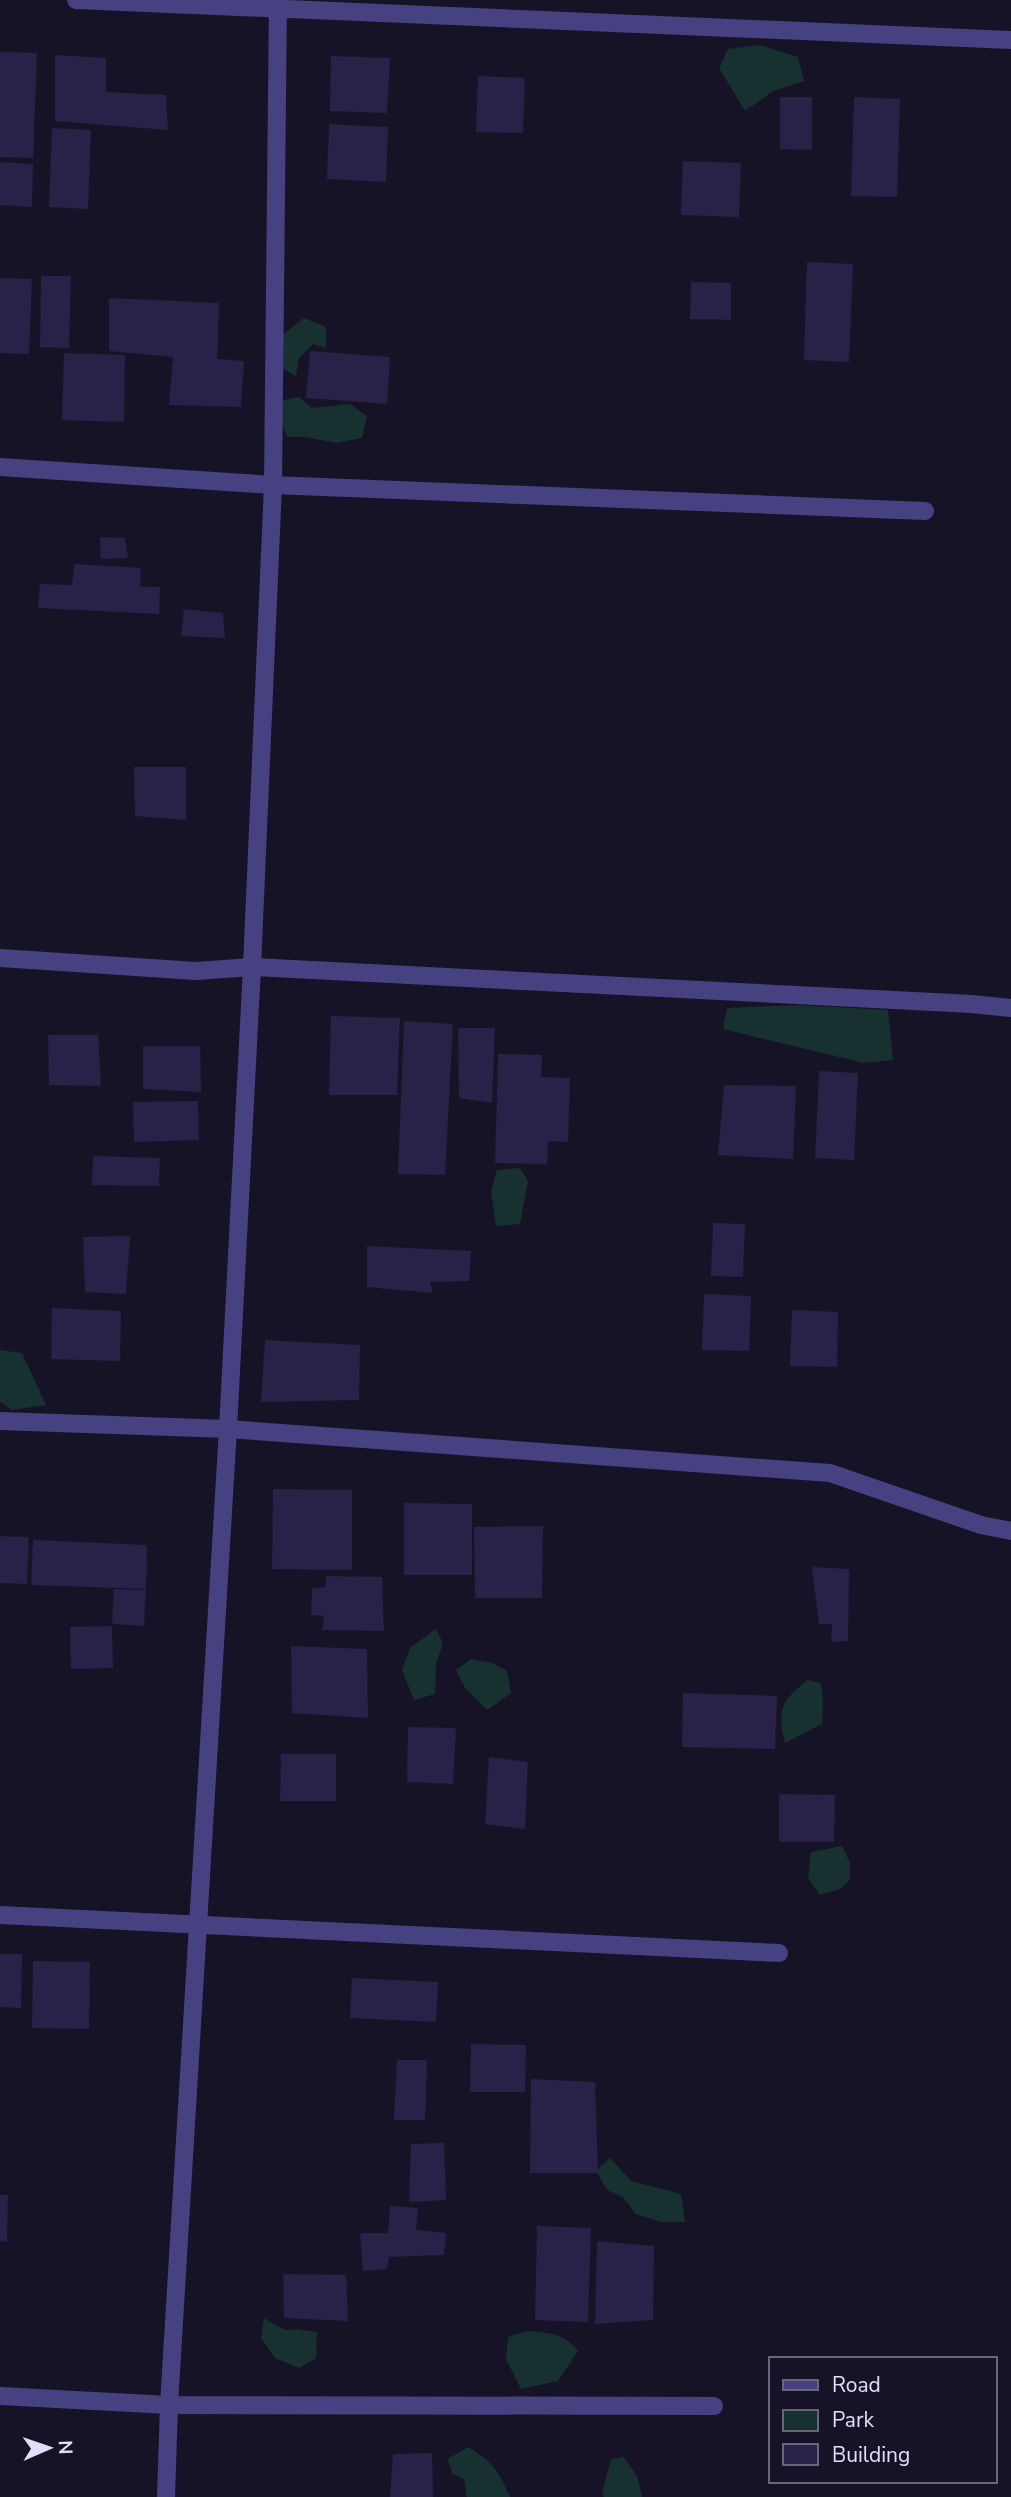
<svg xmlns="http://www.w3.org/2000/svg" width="1011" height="2497" font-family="'Nunito Sans',sans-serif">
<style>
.green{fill:#163130}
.building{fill:#292147}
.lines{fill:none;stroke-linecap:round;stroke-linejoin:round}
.minor{stroke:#464282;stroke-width:18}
</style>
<rect width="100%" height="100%" fill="#171327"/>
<g class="green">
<path d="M 760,45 L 798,57 L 804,81 L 773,91 L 745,111 L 719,68 L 728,49 Z"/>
<path d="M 304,318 L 326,327 L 326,348 L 313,344 L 299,358 L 296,376 L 282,368 L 276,340 Z"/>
<path d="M 299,397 L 312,408 L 350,404 L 367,416 L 362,438 L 336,443 L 305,437 L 288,437 L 280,422 L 283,400 Z"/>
<path d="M 797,1005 L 888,1010 L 893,1060 L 864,1063 L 723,1029 L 727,1008 Z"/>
<path d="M 520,1168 L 528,1181 L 520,1224 L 496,1226 L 491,1191 L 497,1170 Z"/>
<path d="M 0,1350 L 22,1353 L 46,1405 L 12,1410 L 0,1402 Z"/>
<path d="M 436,1629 L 443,1643 L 436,1664 L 435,1694 L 414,1700 L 402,1670 L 410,1648 Z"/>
<path d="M 471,1659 L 492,1663 L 507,1671 L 511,1693 L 487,1710 L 465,1688 L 456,1670 Z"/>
<path d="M 808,1680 L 821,1683 L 823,1703 L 822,1724 L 785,1743 C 777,1709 781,1701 808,1680 Z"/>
<path d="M 842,1846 L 850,1863 L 850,1880 L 840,1889 L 820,1895 L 808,1878 L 811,1852 Z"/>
<path d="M 610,2158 L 631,2181 L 681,2194 L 685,2222 L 661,2222 L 636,2214 L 623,2197 L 607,2190 L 596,2171 Z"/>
<path d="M 264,2318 L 285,2330 L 297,2329 L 317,2332 L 316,2358 L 299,2368 L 275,2358 L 261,2338 Z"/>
<path d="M 527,2331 C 549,2333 564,2333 578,2351 L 558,2381 L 521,2389 L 506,2359 L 508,2337 Z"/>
<path d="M 468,2447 C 492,2461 499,2472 510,2497 L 467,2497 L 464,2479 L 452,2474 L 448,2459 Z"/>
<path d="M 624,2457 L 638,2478 L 642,2497 L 604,2497 L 602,2494 L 611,2459 Z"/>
</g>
<g class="building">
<path d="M 0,52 L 37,53 L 33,158 L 0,157 Z"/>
<path d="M 55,55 L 106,58 L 106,92 L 166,95 L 168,130 L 55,121 Z"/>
<path d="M 331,56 L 390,58 L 387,113 L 330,111 Z"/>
<path d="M 478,76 L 525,78 L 523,133 L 476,132 Z"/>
<path d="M 780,97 L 812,97 L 812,150 L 780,149 Z"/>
<path d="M 854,97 L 900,99 L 897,197 L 851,196 Z"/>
<path d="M 329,124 L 388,127 L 386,182 L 327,179 Z"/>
<path d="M 52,128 L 91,130 L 88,209 L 49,207 Z"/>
<path d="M 683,161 L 741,163 L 739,217 L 681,215 Z"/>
<path d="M 0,162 L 33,164 L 32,207 L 0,205 Z"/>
<path d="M 807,262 L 853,264 L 849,362 L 804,360 Z"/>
<path d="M 41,276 L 71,276 L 69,348 L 40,347 Z"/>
<path d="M 0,278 L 32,279 L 29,354 L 0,353 Z"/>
<path d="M 691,282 L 731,283 L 731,320 L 690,319 Z"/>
<path d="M 109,298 L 219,303 L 217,359 L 244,361 L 241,407 L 169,405 L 173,357 L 109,351 Z"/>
<path d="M 310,351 L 390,357 L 387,404 L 306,398 Z"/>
<path d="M 64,353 L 125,355 L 124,422 L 62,420 Z"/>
<path d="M 100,537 L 125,538 L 128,558 L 101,559 Z"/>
<path d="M 74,564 L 141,568 L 140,587 L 160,587 L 159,614 L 38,608 L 40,584 L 72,585 Z"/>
<path d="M 184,609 L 223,613 L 225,638 L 181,636 Z"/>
<path d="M 134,767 L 186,767 L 186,820 L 135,816 Z"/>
<path d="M 331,1016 L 400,1018 L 397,1095 L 329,1095 Z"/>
<path d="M 404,1021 L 453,1024 L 445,1175 L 398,1174 Z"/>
<path d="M 458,1028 L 495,1028 L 492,1103 L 459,1098 Z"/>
<path d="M 48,1035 L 98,1035 L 101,1086 L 49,1085 Z"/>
<path d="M 143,1046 L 200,1046 L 201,1092 L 143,1089 Z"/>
<path d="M 498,1054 L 542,1055 L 541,1077 L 570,1078 L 568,1142 L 548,1141 L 547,1164 L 495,1163 Z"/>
<path d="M 819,1071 L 858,1073 L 854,1160 L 815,1158 Z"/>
<path d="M 724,1085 L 796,1086 L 793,1159 L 718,1155 Z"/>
<path d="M 198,1101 L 199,1140 L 134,1142 L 133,1102 Z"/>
<path d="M 93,1156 L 160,1158 L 159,1186 L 92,1185 Z"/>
<path d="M 713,1223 L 745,1224 L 743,1277 L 711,1276 Z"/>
<path d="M 130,1236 L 126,1294 L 85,1292 L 83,1237 Z"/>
<path d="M 367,1246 L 471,1251 L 469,1281 L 430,1282 L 433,1293 L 367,1287 Z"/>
<path d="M 704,1294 L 751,1296 L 749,1351 L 702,1350 Z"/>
<path d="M 52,1308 L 121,1311 L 120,1361 L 51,1359 Z"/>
<path d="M 792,1310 L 838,1312 L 837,1367 L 790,1366 Z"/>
<path d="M 265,1340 L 360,1345 L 359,1400 L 261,1402 Z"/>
<path d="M 273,1489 L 352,1490 L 352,1570 L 272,1569 Z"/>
<path d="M 404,1503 L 472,1504 L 472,1575 L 404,1575 Z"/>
<path d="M 543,1526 L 542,1598 L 475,1598 L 474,1527 Z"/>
<path d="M 0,1536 L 29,1537 L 27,1584 L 0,1583 Z"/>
<path d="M 33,1540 L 147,1545 L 146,1589 L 31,1585 Z"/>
<path d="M 812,1567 L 849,1569 L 848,1641 L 831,1642 L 832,1624 L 819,1624 Z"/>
<path d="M 326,1576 L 382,1577 L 384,1631 L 322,1630 L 324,1616 L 311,1615 L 312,1588 L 326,1587 Z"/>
<path d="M 114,1589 L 146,1590 L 144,1626 L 112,1624 Z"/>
<path d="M 112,1626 L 113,1668 L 71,1669 L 70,1627 Z"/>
<path d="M 291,1646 L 367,1649 L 368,1718 L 292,1713 Z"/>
<path d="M 683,1693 L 777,1696 L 775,1749 L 682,1747 Z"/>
<path d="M 408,1727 L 456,1728 L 453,1784 L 407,1782 Z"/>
<path d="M 281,1754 L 336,1754 L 336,1801 L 280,1801 Z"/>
<path d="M 489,1757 L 528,1762 L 525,1829 L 485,1824 Z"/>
<path d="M 779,1794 L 835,1795 L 834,1842 L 779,1842 Z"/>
<path d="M 0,1954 L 22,1954 L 21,2008 L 0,2007 Z"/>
<path d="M 33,1961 L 90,1962 L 89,2029 L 32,2028 Z"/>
<path d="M 352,1978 L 438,1982 L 436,2022 L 350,2018 Z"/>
<path d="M 471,2044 L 526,2045 L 525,2092 L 470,2092 Z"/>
<path d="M 397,2060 L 427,2060 L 425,2120 L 394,2120 Z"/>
<path d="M 531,2079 L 595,2082 L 598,2173 L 530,2173 Z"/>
<path d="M 444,2143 L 446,2200 L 409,2202 L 411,2144 Z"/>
<path d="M 0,2195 L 8,2195 L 7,2242 L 0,2241 Z"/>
<path d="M 390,2206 L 418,2208 L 416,2230 L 446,2233 L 444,2255 L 389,2257 L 387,2269 L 363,2271 L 360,2233 L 388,2233 Z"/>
<path d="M 537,2226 L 591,2228 L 588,2322 L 535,2320 Z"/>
<path d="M 597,2241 L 654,2246 L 653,2320 L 595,2324 Z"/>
<path d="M 283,2274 L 346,2275 L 348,2321 L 284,2318 Z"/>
<path d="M 432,2453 L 433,2497 L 390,2497 L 393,2454 Z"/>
</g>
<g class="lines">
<g class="minor">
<path d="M 76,0 L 1011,40"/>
<path d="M 0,467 L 273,485 L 925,511"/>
<path d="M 0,958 L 196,971 L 252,967 L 972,1004 L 1011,1008"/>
<path d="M 0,1421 L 228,1429 L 830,1473 L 981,1525 L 1011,1531"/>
<path d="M 0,1915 L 779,1953"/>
<path d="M 0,2396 L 169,2405 L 714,2406"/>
<path d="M 166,2497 L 169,2405 L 228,1429 L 252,967 L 273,485 L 278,0"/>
</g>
</g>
<rect x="769" y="2357" width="228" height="126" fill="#171327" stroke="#68647c" stroke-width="2"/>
<rect x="783" y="2380" width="35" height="10" fill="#464282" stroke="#68647c" stroke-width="2"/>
<text x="832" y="2392" font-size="21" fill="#e1ddfc">Road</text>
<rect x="783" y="2410" width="35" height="21" fill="#163130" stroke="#68647c" stroke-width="2"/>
<text x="832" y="2427" font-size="21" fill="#e1ddfc">Park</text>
<rect x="783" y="2444" width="35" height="21" fill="#292147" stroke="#68647c" stroke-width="2"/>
<text x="832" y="2462" font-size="21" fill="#e1ddfc">Building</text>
<g transform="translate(49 2448) rotate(88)" stroke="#171327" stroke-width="5" paint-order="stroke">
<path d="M0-5L12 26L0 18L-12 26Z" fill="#e1ddfc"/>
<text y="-10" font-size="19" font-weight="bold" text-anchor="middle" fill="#e1ddfc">N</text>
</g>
</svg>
